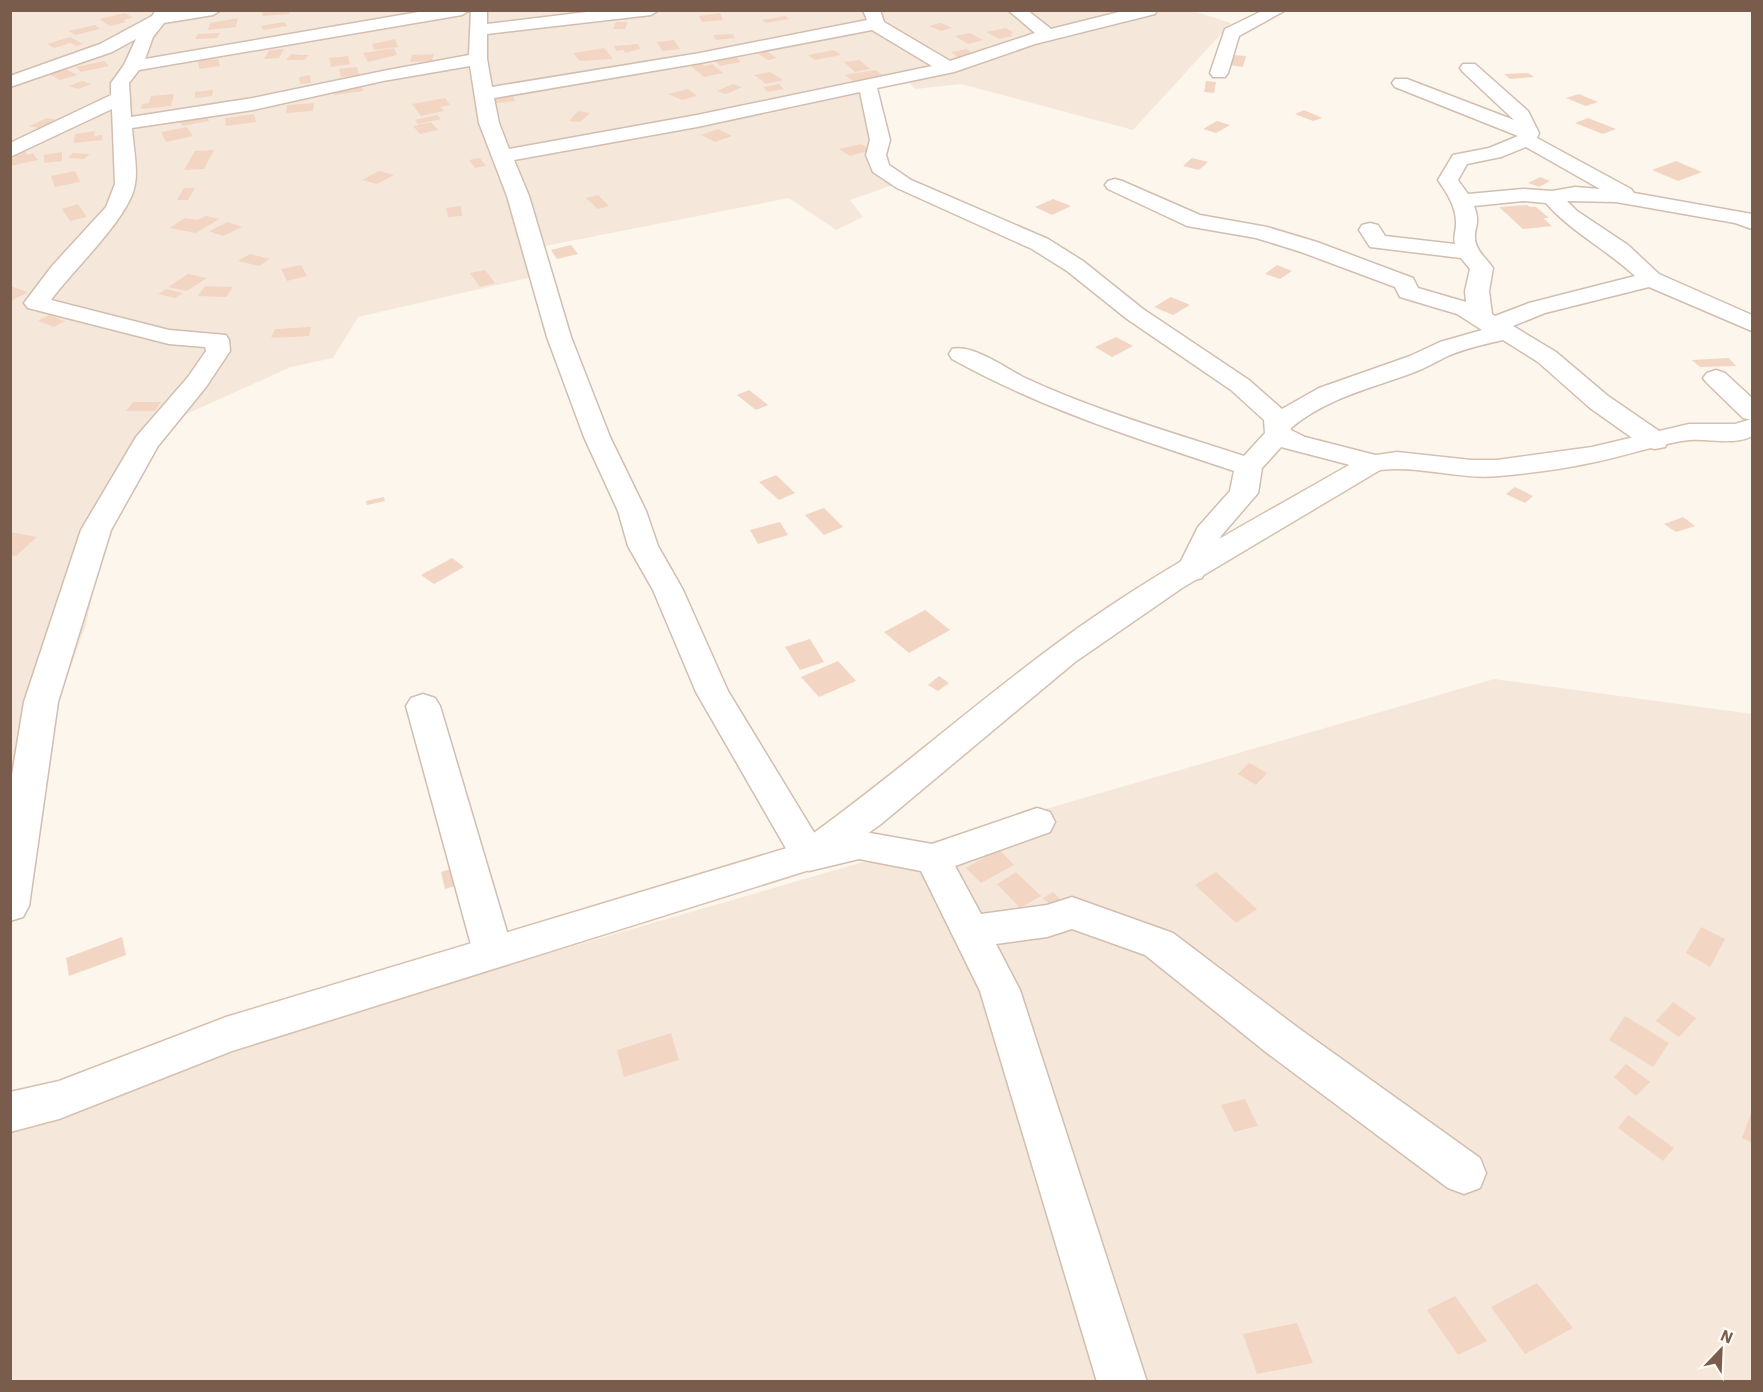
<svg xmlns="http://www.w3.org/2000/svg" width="1763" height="1392" font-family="'IBM Plex Sans',sans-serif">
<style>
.residential{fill:#f5e8da}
.building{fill:#f3d5c3}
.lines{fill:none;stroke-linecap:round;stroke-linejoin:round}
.street-casing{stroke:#d1beb0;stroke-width:3}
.secondary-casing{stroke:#d6c0b0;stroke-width:3}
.street{fill:#fff;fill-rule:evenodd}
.secondary{fill:#fff;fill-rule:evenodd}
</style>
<rect width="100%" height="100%" fill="#fdf6ec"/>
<g class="residential">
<path d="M 1190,10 L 1231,23 L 1133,130 L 961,84 L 916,89 L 906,80 L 871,84 L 881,165 L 899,183 L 850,200 L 863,217 L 836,230 L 789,198 L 540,247 L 545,274 L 358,317 L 333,358 L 291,367 L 171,421 L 104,537 L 86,625 L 48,729 L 11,914 L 11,11 Z"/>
<path d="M 1494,679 L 1752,714 L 1752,1381 L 11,1382 L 11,1109 Z"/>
</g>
<g class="building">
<path d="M 263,10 L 290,10 L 289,14 L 262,16 Z"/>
<path d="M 125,13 L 133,18 L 123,20 L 126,22 L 110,26 L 99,19 Z"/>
<path d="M 720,13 L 723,20 L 702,22 L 699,16 Z"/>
<path d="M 785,16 L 789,19 L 766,23 L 762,20 Z"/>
<path d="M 238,18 L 236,27 L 208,30 L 210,23 Z"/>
<path d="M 284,22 L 287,26 L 263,30 L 261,26 Z"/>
<path d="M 616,22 L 628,22 L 625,29 L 613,29 Z"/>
<path d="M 940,23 L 941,23 L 952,28 L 941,31 L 929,26 Z"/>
<path d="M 95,25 L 100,29 L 75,35 L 69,31 Z"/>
<path d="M 1006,28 L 1014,33 L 1009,34 L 1013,36 L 999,39 L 986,32 Z"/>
<path d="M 220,33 L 217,38 L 195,39 L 198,34 Z"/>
<path d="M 970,33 L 983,40 L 968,44 L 955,36 Z"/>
<path d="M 733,34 L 735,38 L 716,40 L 713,35 Z"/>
<path d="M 70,37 L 83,44 L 77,46 L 70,43 L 54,48 L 47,44 Z"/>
<path d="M 395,39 L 398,47 L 374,50 L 372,44 Z"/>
<path d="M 674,40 L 680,49 L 662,51 L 657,42 Z"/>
<path d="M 638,44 L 640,49 L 625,53 L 624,50 L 616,51 L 614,46 Z"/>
<path d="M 394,48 L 397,55 L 368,62 L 363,53 Z"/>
<path d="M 604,48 L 613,59 L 580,61 L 573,53 Z"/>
<path d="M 284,49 L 279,58 L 264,59 L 269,50 Z"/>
<path d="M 966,49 L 975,54 L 959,58 L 951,52 Z"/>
<path d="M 834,50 L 841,55 L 815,60 L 808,55 Z"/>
<path d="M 766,51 L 777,58 L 768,60 L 757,53 Z"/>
<path d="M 291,54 L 303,55 L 309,55 L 304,60 L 286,60 Z"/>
<path d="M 434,54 L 432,61 L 410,62 L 412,55 Z"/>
<path d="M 1233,55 L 1246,56 L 1243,67 L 1230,65 Z"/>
<path d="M 348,56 L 350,64 L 331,67 L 329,58 Z"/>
<path d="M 735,56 L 741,62 L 720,66 L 714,60 Z"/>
<path d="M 218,59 L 220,66 L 199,69 L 198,61 Z"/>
<path d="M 859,60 L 870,69 L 855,72 L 844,62 Z"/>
<path d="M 104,61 L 109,66 L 81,72 L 76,67 Z"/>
<path d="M 701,63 L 705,66 L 712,64 L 723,73 L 704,77 L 690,65 Z"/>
<path d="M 357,67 L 359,75 L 341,77 L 339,69 Z"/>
<path d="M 66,69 L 77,75 L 60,80 L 49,74 Z"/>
<path d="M 875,70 L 883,75 L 853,81 L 845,75 Z"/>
<path d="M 770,72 L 783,80 L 766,84 L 754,75 Z"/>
<path d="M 1528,73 L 1534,77 L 1510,79 L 1504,74 Z"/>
<path d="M 310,75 L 311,83 L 300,84 L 299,77 Z"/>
<path d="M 82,81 L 91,84 L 78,89 L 69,86 Z"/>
<path d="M 1206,81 L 1216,82 L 1214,93 L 1204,92 Z"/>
<path d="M 733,84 L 742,87 L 726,94 L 717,91 Z"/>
<path d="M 779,84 L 784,89 L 768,92 L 763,87 Z"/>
<path d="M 362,87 L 364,91 L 334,95 L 333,91 Z"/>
<path d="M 688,89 L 697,96 L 682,100 L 668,94 Z"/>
<path d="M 213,90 L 212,96 L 195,98 L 195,92 Z"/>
<path d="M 174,94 L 171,106 L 141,109 L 142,104 L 149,103 L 151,96 Z"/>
<path d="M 1579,94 L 1598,102 L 1586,106 L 1566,98 Z"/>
<path d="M 513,96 L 515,101 L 490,104 L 488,99 Z"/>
<path d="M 445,98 L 450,105 L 440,107 L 444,111 L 421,116 L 412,104 Z"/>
<path d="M 314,103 L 313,111 L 286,113 L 287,105 Z"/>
<path d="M 1304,110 L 1318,116 L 1322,118 L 1313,121 L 1295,114 Z"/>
<path d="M 578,111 L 590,113 L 580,122 L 569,121 Z"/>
<path d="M 254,114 L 256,122 L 226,126 L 225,118 Z"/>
<path d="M 437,115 L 441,119 L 418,124 L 415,120 Z"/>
<path d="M 207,116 L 209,121 L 182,126 L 180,122 Z"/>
<path d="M 47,118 L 57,120 L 39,128 L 29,126 Z"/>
<path d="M 1588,118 L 1616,129 L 1603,134 L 1575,123 Z"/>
<path d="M 1217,121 L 1230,125 L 1216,133 L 1203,129 Z"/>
<path d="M 431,122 L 438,130 L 420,134 L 413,126 Z"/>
<path d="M 187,127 L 193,136 L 166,142 L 161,132 Z"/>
<path d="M 718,129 L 732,136 L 715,142 L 701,135 Z"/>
<path d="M 95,131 L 94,136 L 102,135 L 102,140 L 74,143 L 75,134 Z"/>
<path d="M 861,144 L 871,150 L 850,156 L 839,149 Z"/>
<path d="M 214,150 L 204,169 L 184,170 L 195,151 Z"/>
<path d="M 25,151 L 27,155 L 33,153 L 38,160 L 10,166 L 10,159 L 15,158 L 12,154 Z"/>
<path d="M 62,152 L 62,161 L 44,163 L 44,155 Z"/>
<path d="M 73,153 L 90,154 L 84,159 L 68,158 Z"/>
<path d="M 480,158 L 486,166 L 475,168 L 469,160 Z"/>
<path d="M 1192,158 L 1208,162 L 1199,170 L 1183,166 Z"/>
<path d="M 1676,161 L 1702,172 L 1678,181 L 1652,170 Z"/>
<path d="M 75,171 L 80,182 L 55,187 L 51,176 Z"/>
<path d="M 379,171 L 394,175 L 377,184 L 362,180 Z"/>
<path d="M 1540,177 L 1550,181 L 1539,187 L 1528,183 Z"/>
<path d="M 184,188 L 195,188 L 188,200 L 177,200 Z"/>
<path d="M 598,195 L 609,206 L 598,209 L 586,198 Z"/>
<path d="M 1053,199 L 1071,206 L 1052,215 L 1035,207 Z"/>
<path d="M 78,204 L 87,217 L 70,221 L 62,209 Z"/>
<path d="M 1527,205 L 1530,207 L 1536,207 L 1549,218 L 1543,218 L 1552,226 L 1523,229 L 1499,207 Z"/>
<path d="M 461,206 L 462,216 L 448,217 L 446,208 Z"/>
<path d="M 206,216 L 219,219 L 196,233 L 169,228 L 185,218 L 198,220 Z"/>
<path d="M 228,222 L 242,227 L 223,236 L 209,231 Z"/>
<path d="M 571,245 L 578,254 L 557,259 L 551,250 Z"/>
<path d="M 250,254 L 270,259 L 259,266 L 238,261 Z"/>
<path d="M 301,265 L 307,276 L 287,281 L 281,269 Z"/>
<path d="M 1277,265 L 1292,271 L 1280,279 L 1265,274 Z"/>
<path d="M 485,270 L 495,283 L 480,287 L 470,273 Z"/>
<path d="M 188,274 L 207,278 L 187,291 L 168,287 Z"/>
<path d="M 10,286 L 28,292 L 13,300 L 10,300 Z"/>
<path d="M 205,286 L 233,287 L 226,297 L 198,296 Z"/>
<path d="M 166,289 L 183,293 L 175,298 L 158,294 Z"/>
<path d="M 1171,297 L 1190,305 L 1173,315 L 1154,307 Z"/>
<path d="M 49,315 L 65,321 L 54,327 L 38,321 Z"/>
<path d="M 311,327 L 309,336 L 271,338 L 275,329 Z"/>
<path d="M 1116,337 L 1133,346 L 1112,357 L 1095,347 Z"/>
<path d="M 1729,358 L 1736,366 L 1700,367 L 1692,360 Z"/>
<path d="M 749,390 L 768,405 L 756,410 L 737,395 Z"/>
<path d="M 133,402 L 161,402 L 155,411 L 126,411 Z"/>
<path d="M 776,475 L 795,493 L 779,500 L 759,482 Z"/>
<path d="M 1515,487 L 1533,496 L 1525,503 L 1506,494 Z"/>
<path d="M 384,497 L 385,501 L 367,505 L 366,501 Z"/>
<path d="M 824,508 L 843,527 L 824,535 L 805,515 Z"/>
<path d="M 1683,517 L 1695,526 L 1676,532 L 1664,524 Z"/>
<path d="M 780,522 L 788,535 L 758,544 L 750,530 Z"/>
<path d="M 10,532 L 37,537 L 16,556 L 10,555 Z"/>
<path d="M 452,558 L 464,567 L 434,584 L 421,575 Z"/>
<path d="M 925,610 L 950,630 L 909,653 L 884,632 Z"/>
<path d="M 810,639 L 824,662 L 800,670 L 785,647 Z"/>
<path d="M 838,661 L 856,681 L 819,697 L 801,677 Z"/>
<path d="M 939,676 L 949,683 L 938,691 L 928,685 Z"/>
<path d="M 1249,763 L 1267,773 L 1256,785 L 1238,774 Z"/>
<path d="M 999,849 L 1014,865 L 981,883 L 966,868 Z"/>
<path d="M 461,866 L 464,883 L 445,889 L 441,872 Z"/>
<path d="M 1016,872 L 1041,896 L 1020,908 L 997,884 Z"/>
<path d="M 1216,872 L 1257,909 L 1236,923 L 1195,885 Z"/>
<path d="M 1053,892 L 1062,901 L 1052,907 L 1043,898 Z"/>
<path d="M 1701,927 L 1725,939 L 1710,967 L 1686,953 Z"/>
<path d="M 122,937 L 126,955 L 69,976 L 66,958 Z"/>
<path d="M 1673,1002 L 1696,1018 L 1679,1037 L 1656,1021 Z"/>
<path d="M 1625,1016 L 1669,1043 L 1653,1067 L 1609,1040 Z"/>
<path d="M 671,1033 L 679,1060 L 624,1077 L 617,1050 Z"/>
<path d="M 1626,1064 L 1650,1082 L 1636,1096 L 1614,1077 Z"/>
<path d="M 1245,1099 L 1258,1126 L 1234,1132 L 1221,1105 Z"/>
<path d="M 1752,1110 L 1752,1143 L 1742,1138 Z"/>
<path d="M 1628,1115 L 1674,1148 L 1663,1161 L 1618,1128 Z"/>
<path d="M 1537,1283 L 1573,1328 L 1525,1354 L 1491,1307 Z"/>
<path d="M 1455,1296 L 1487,1341 L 1458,1355 L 1427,1310 Z"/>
<path d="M 1297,1323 L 1313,1363 L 1257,1374 L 1243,1334 Z"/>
</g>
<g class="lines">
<g class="street-casing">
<g id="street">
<path d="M 156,10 L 221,10 L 213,15 L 164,23 L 153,37 L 145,59 L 430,10 L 470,10 L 462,15 L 139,70 L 129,83 L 131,117 L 253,98 L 383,71 L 469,55 L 471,10 L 487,10 L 487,24 L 603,10 L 659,10 L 651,15 L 487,34 L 487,59 L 492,87 L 700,53 L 867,20 L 863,10 L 880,10 L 884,22 L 950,61 L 1035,33 L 1008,10 L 1027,10 L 1051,29 L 1127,10 L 1157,10 L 1155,14 L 1035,44 L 954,72 L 877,88 L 890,140 L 886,155 L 889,165 L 911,180 L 1048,239 L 1083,261 L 1143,309 L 1249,380 L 1282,409 L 1319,388 L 1410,356 L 1440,342 L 1482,330 L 1457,314 L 1400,297 L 1395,287 L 1301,252 L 1256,238 L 1187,226 L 1108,189 L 1105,185 L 1108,181 L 1115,179 L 1122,181 L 1200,215 L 1267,227 L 1317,242 L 1413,278 L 1418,288 L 1466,302 L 1465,291 L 1470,269 L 1461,258 L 1370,247 L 1359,230 L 1362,225 L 1370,223 L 1378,225 L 1385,236 L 1455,244 C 1453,236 1456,232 1456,225 C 1457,208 1447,193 1438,180 L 1453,155 L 1489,148 L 1518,136 L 1395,87 L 1392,83 L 1395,79 L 1407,79 L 1514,120 L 1463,72 L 1460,68 L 1463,64 L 1475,64 L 1528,111 L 1539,133 L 1537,138 L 1631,189 L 1634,193 L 1752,214 L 1752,229 L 1735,223 L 1616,202 L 1567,201 L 1577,211 L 1628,245 L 1659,274 L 1752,315 L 1752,331 L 1649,287 L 1545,313 L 1513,326 L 1556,352 L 1608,396 L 1665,435 L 1668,441 L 1665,447 L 1655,449 L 1645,447 L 1590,408 L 1538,362 L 1503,340 C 1485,344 1467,348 1450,355 C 1437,361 1426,368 1412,373 C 1369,389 1327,398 1291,428 L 1291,430 L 1305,437 L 1383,457 L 1387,463 L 1383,469 L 1373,471 L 1281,447 L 1262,468 L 1258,493 L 1221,536 L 1202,578 L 1191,581 L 1180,578 L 1176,571 L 1198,527 L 1230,491 L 1234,471 C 1138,439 1042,409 952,359 L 949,354 L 952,349 C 972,344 1004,367 1023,377 C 1094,410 1170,432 1244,456 L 1265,433 L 1264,420 L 1231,390 L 1127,319 L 1067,271 L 1032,249 L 897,188 L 873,172 L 866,155 L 870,140 L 860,92 L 697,127 L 514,160 L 529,196 L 571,337 L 610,437 L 646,511 L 658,546 L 683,590 L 728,691 L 818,839 L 859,831 L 932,844 L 1037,808 L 1050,812 L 1055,822 L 1050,832 L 955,866 L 981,914 L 1047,905 L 1072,897 L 1173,933 L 1297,1027 L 1480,1158 L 1486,1173 L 1480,1188 L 1464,1194 L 1448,1188 L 1267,1053 L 1145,955 L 1072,929 L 1047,937 L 996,944 L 1020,990 L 1147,1382 L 1097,1382 L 980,991 L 921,871 L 859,859 L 809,871 L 796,866 L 696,692 L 653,590 L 628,546 L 618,511 L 584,437 L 547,337 L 507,196 L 479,123 L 470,66 L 383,81 L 253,110 L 132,128 C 133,146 138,167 135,184 C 131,216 72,271 51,300 L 169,330 L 226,335 L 229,340 L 230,351 L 206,387 L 158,446 L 111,530 L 58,702 L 29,906 L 23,917 L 10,921 L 10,787 L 24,702 L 81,530 L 136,437 L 188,377 L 206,351 L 205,347 L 169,344 L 28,308 L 24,303 L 52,266 L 106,207 L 115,184 L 112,109 L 10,157 L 10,143 L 111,95 L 111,83 L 124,65 L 136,39 L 112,52 L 10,87 L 10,76 L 100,44 L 152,16 ZM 872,30 L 932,66 L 697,115 L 509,149 L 499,123 L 494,98 L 700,63 ZM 1526,147 L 1600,189 L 1575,187 L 1552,191 L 1523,189 L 1468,194 L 1458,180 L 1467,164 L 1501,157 ZM 1523,201 L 1546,203 C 1571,232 1606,249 1635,276 L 1529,303 L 1495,316 L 1492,314 L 1489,291 L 1493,268 C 1487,259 1476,251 1475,239 C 1474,226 1481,224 1474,206 Z"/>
<path d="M 1264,10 L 1286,10 L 1239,36 L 1228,73 L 1225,77 L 1213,77 L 1210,73 L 1225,29 Z"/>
<path d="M 1716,370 L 1725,373 L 1752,398 L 1752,420 L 1743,418 L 1707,383 L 1703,378 L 1707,373 Z"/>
<path d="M 423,694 L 435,698 L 440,706 L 513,952 L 507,964 L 493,968 L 479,964 L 473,952 L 406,706 L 411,698 Z"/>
</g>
</g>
<g class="secondary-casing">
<path id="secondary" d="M 1752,419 L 1752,436 C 1734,446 1709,438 1689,440 C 1658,444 1626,456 1595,462 C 1564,469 1531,473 1499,476 C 1459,480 1420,465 1380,470 L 1182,588 L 1075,662 L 881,824 L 822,866 L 232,1051 L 59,1119 L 10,1132 L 10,1092 L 59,1081 L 226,1017 L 797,845 C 885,783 966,711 1052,647 C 1149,574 1258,518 1363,457 L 1397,452 L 1471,460 L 1497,460 L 1592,447 L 1689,424 L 1735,424 Z"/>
</g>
<use href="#street" class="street"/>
<use href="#secondary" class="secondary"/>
</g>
<rect width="1763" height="1392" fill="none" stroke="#7a5c4d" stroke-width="24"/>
<g transform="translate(1721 1350) rotate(23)" stroke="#fffaf3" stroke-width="4.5" paint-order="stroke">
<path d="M0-4.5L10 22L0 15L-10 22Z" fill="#7a5c4d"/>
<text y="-9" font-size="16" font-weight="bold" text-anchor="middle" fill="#7a5c4d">N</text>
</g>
</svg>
